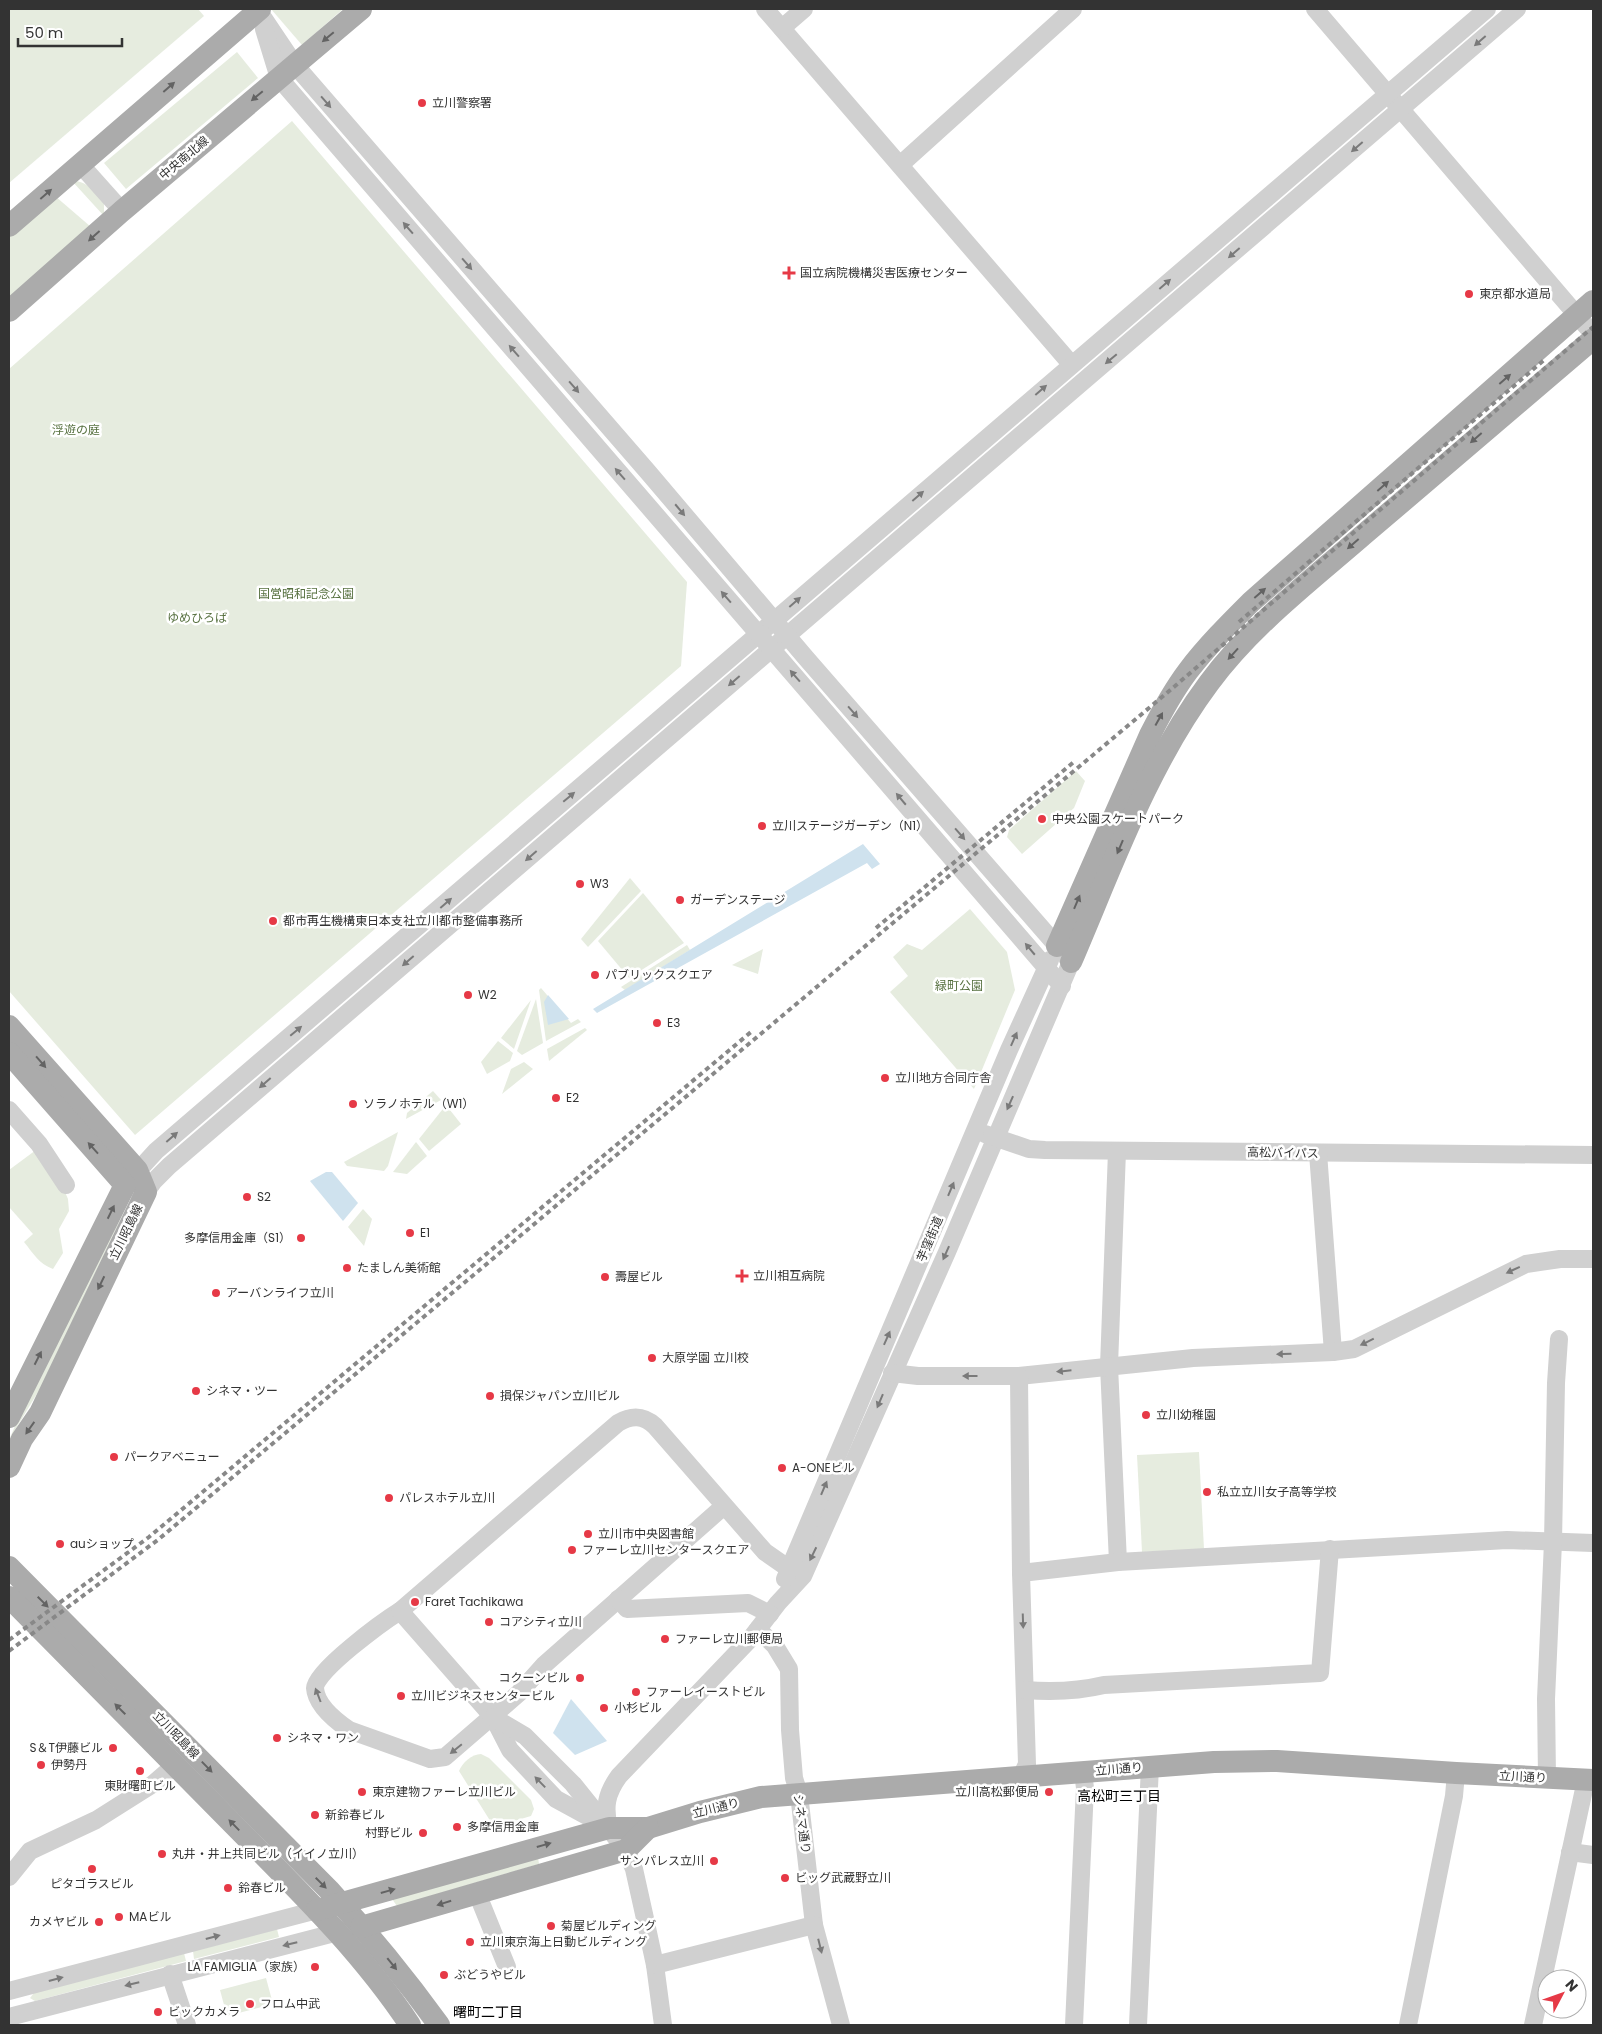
<svg xmlns="http://www.w3.org/2000/svg" width="1602" height="2034" font-family="Poppins,'Noto Sans JP',sans-serif">
<style>
.green{fill:#e6ecdf}
.water{fill:#cfe2ee}
.lines{fill:none;stroke-linecap:round;stroke-linejoin:round}
.minor{stroke:#d0d0d0;stroke-width:18}
.major{stroke:#ababab;stroke-width:22}
.rail{stroke:#888;stroke-width:4;stroke-dasharray:5 4;stroke-linecap:butt}
.oneway{fill:#636363}
.oneway2{fill:#7a7a7a}
.poi-dot{fill:#e63946;stroke:#fff;stroke-width:2}
.labels{text-anchor:middle;stroke-width:5;stroke-linejoin:round;paint-order:stroke}
.poi-label{font-size:12px;fill:#333;stroke:#fff;text-anchor:start}
.street-label{font-size:12px;fill:#333;stroke:#fff}
.park-label{font-size:12px;fill:#56703f;stroke:#fff}
.neighbourhood-label{font-size:14px;fill:#000;stroke:#fff}
</style>
<rect width="100%" height="100%" fill="#fff"/>
<g class="green">
<path d="M 9,9 L 198,9 L 204,16 L 9,183 Z"/>
<path d="M 271,9 L 343,9 L 302,45 Z"/>
<path d="M 237,52 L 258,78 L 126,189 L 104,163 Z"/>
<path d="M 292,121 L 687,582 L 681,666 L 135,1135 L 9,991 L 9,369 Z"/>
<path d="M 72,181 C 87,180 94,192 104,203 L 104,216 Z"/>
<path d="M 55,196 L 91,227 L 9,300 L 9,236 Z"/>
<path d="M 1076,771 L 1085,781 L 1074,808 L 1022,854 L 1007,837 L 1009,830 Z"/>
<path d="M 630,878 L 641,891 L 588,947 L 581,939 Z"/>
<path d="M 643,893 L 684,943 L 629,978 L 598,941 Z"/>
<path d="M 970,909 L 1007,952 L 1015,990 L 974,1089 L 890,992 L 908,976 L 893,957 L 907,944 L 922,950 Z"/>
<path d="M 687,945 L 690,950 L 625,990 L 621,987 Z"/>
<path d="M 763,949 L 758,974 L 732,965 Z"/>
<path d="M 541,988 L 571,1023 L 578,1019 L 581,1022 L 546,1041 L 539,990 Z"/>
<path d="M 536,999 L 543,1043 L 522,1055 L 517,1051 Z"/>
<path d="M 531,1000 L 514,1049 L 501,1038 Z"/>
<path d="M 585,1028 L 587,1030 L 549,1061 L 547,1049 Z"/>
<path d="M 498,1041 L 513,1053 L 510,1061 L 487,1074 L 481,1062 Z"/>
<path d="M 524,1062 L 533,1069 L 502,1094 L 511,1069 Z"/>
<path d="M 433,1091 L 441,1100 L 406,1119 L 407,1113 Z"/>
<path d="M 446,1105 L 461,1124 L 429,1151 L 419,1139 Z"/>
<path d="M 398,1132 L 388,1166 L 384,1171 L 347,1166 L 344,1162 Z"/>
<path d="M 416,1142 L 427,1156 L 407,1174 L 393,1172 Z"/>
<path d="M 36,1150 L 65,1192 L 68,1199 L 69,1211 L 59,1229 L 63,1253 L 53,1269 C 39,1264 33,1253 24,1242 L 33,1234 L 9,1207 L 9,1170 Z"/>
<path d="M 131,1198 L 41,1387 L 9,1440 L 27,1398 Z"/>
<path d="M 363,1209 L 372,1219 L 364,1246 L 348,1227 Z"/>
<path d="M 1199,1452 L 1204,1549 L 1142,1552 L 1137,1455 Z"/>
<path d="M 481,1754 L 489,1758 L 531,1800 L 534,1809 L 531,1816 L 494,1827 L 459,1771 C 462,1763 472,1754 481,1754 Z"/>
<path d="M 538,1857 L 539,1864 L 397,1906 L 392,1899 Z"/>
<path d="M 277,1929 L 279,1937 L 194,1959 L 193,1951 Z"/>
<path d="M 184,1953 L 186,1961 L 35,2001 L 30,1998 L 34,1993 Z"/>
<path d="M 266,1978 L 273,2004 L 227,2016 L 220,1990 Z"/>
</g>
<g class="water">
<path d="M 863,844 L 880,864 L 872,869 L 867,863 L 597,1013 L 593,1009 Z"/>
<path d="M 548,995 L 569,1019 L 548,1025 L 544,1002 Z"/>
<path d="M 326,1172 L 332,1172 L 358,1203 L 343,1221 L 310,1181 Z"/>
<path d="M 571,1699 L 607,1741 L 575,1755 L 553,1733 Z"/>
</g>
<g class="lines">
<g class="minor">
<path d="M 765,9 L 1071,364"/>
<path d="M 1315,9 L 1593,334"/>
<path d="M 1487,9 L 156,1151 L 125,1185 L 146,1192 L 153,1182 L 169,1166 L 1517,9"/>
<path d="M 258,10 L 295,65 L 648,472 L 806,658 L 1071,962 L 947,1252 L 803,1576 L 778,1603 L 751,1638 L 619,1776 C 606,1794 604,1807 609,1828"/>
<path d="M 782,28 L 804,9"/>
<path d="M 264,29 L 279,78 L 1062,986"/>
<path d="M 80,164 L 122,211"/>
<path d="M 900,165 L 1073,9"/>
<path d="M 9,1110 L 39,1144 L 66,1185"/>
<path d="M 985,1134 L 1029,1149 L 1045,1150 L 1593,1155"/>
<path d="M 1117,1151 L 1109,1366 L 1118,1562"/>
<path d="M 1318,1153 L 1333,1352"/>
<path d="M 892,1373 L 918,1376 L 1019,1376 L 1193,1358 L 1333,1352 L 1354,1349 L 1526,1264 L 1560,1259 L 1593,1259"/>
<path d="M 1019,1376 L 1021,1573 L 1027,1764 L 1021,1777"/>
<path d="M 724,1506 L 544,1665 L 519,1693 L 445,1757 L 430,1759 L 349,1730 C 336,1721 316,1705 315,1688 C 315,1671 384,1621 400,1611 L 618,1423 C 632,1415 643,1415 655,1426 L 765,1552 L 788,1568"/>
<path d="M 1021,1573 L 1118,1562 L 1507,1540 L 1593,1543"/>
<path d="M 785,1579 L 1009,1050 L 1050,960"/>
<path d="M 618,1599 L 627,1609 L 748,1603 L 770,1614"/>
<path d="M 400,1611 L 493,1717 L 510,1750 L 556,1799 L 600,1823"/>
<path d="M 758,1629 L 775,1646 L 789,1669 L 790,1730 L 794,1778 L 799,1794 L 814,1925 L 841,2025"/>
<path d="M 1025,1690 C 1050,1692 1079,1691 1104,1685 L 1320,1673 L 1330,1549"/>
<path d="M 493,1717 L 525,1736 L 573,1784 L 626,1850 L 634,1869 L 644,1914 L 655,1965 L 663,2025"/>
<path d="M 1547,1778 L 1546,1699 L 1553,1542 L 1556,1383 L 1559,1339"/>
<path d="M 1570,1852 L 1593,1855"/>
<path d="M 9,1877 L 30,1851 L 96,1820 L 153,1784 L 175,1765"/>
<path d="M 477,1893 L 507,1967"/>
<path d="M 655,1965 L 814,1925"/>
<path d="M 170,1974 L 187,2025"/>
<path d="M 9,1991 L 317,1910"/>
<path d="M 13,2016 L 346,1930"/>
<path d="M 1074,2025 L 1085,1788 L 1083,1772"/>
<path d="M 1138,2025 L 1150,1766"/>
<path d="M 1408,2025 L 1454,1796 L 1456,1773"/>
<path d="M 1533,2025 L 1586,1780"/>
</g>
<g class="major">
<path d="M 9,226 L 260,9"/>
<path d="M 9,311 L 122,211 L 361,9"/>
<path d="M 1057,946 L 1150,735 C 1161,713 1173,691 1188,671 C 1207,646 1229,624 1251,602 L 1593,301"/>
<path d="M 1071,962 C 1112,867 1147,766 1209,683 C 1251,626 1309,582 1362,536 C 1439,470 1516,404 1593,339"/>
<path d="M 9,1026 L 137,1170 L 146,1192 L 40,1413 L 22,1439 L 9,1467"/>
<path d="M 9,1053 L 125,1185 L 9,1417"/>
<path d="M 9,1567 L 329,1890 C 368,1933 405,1978 439,2025"/>
<path d="M 9,1597 C 85,1673 160,1750 235,1826 C 297,1889 361,1951 410,2025"/>
<path d="M 317,1910 L 609,1828 L 648,1828 L 700,1812 L 761,1797 L 1214,1762 L 1277,1761 L 1456,1773 L 1593,1780"/>
<path d="M 361,1927 L 626,1850 L 648,1828"/>
</g>
<g class="rail">
<path d="M 1239,622 L 1544,360"/>
<path d="M 876,928 L 1075,761"/>
<path d="M 9,1640 L 149,1537 L 751,1032"/>
<path d="M 9,1651 L 159,1539 L 1168,692 L 1593,327"/>
</g>
</g>
<defs><path id="oneway-solid" d="M-6-.8H1V-3.2L6.5 0L1 3.2V.8H-6Z" transform="scale(1.25)"/></defs>
<g class="oneway">
<use href="#oneway-solid" transform="translate(328 37) rotate(140)"/>
<use href="#oneway-solid" transform="translate(169 87) rotate(-41)"/>
<use href="#oneway-solid" transform="translate(257 96) rotate(140)"/>
<use href="#oneway-solid" transform="translate(46 194) rotate(-41)"/>
<use href="#oneway-solid" transform="translate(94 236) rotate(138)"/>
<use href="#oneway-solid" transform="translate(1505 379) rotate(-41)"/>
<use href="#oneway-solid" transform="translate(1476 438) rotate(139)"/>
<use href="#oneway-solid" transform="translate(1383 486) rotate(-41)"/>
<use href="#oneway-solid" transform="translate(1353 544) rotate(139)"/>
<use href="#oneway-solid" transform="translate(1260 593) rotate(-41)"/>
<use href="#oneway-solid" transform="translate(1233 654) rotate(132)"/>
<use href="#oneway-solid" transform="translate(1159 719) rotate(-61)"/>
<use href="#oneway-solid" transform="translate(1120 847) rotate(113)"/>
<use href="#oneway-solid" transform="translate(1077 902) rotate(-67)"/>
<use href="#oneway-solid" transform="translate(41 1062) rotate(49)"/>
<use href="#oneway-solid" transform="translate(93 1148) rotate(-132)"/>
<use href="#oneway-solid" transform="translate(111 1212) rotate(-64)"/>
<use href="#oneway-solid" transform="translate(101 1283) rotate(116)"/>
<use href="#oneway-solid" transform="translate(38 1358) rotate(-63)"/>
<use href="#oneway-solid" transform="translate(30 1428) rotate(125)"/>
<use href="#oneway-solid" transform="translate(43 1602) rotate(45)"/>
<use href="#oneway-solid" transform="translate(120 1709) rotate(-135)"/>
<use href="#oneway-solid" transform="translate(207 1767) rotate(46)"/>
<use href="#oneway-solid" transform="translate(234 1825) rotate(-134)"/>
<use href="#oneway-solid" transform="translate(544 1845) rotate(-16)"/>
<use href="#oneway-solid" transform="translate(321 1883) rotate(45)"/>
<use href="#oneway-solid" transform="translate(388 1891) rotate(-16)"/>
<use href="#oneway-solid" transform="translate(444 1903) rotate(163)"/>
<use href="#oneway-solid" transform="translate(392 1964) rotate(51)"/>
</g>
<g class="oneway2">
<use href="#oneway-solid" transform="translate(1480 41) rotate(139)"/>
<use href="#oneway-solid" transform="translate(326 102) rotate(49)"/>
<use href="#oneway-solid" transform="translate(1357 147) rotate(139)"/>
<use href="#oneway-solid" transform="translate(408 228) rotate(-131)"/>
<use href="#oneway-solid" transform="translate(1234 253) rotate(139)"/>
<use href="#oneway-solid" transform="translate(467 264) rotate(49)"/>
<use href="#oneway-solid" transform="translate(1165 284) rotate(-41)"/>
<use href="#oneway-solid" transform="translate(514 351) rotate(-131)"/>
<use href="#oneway-solid" transform="translate(1111 359) rotate(140)"/>
<use href="#oneway-solid" transform="translate(574 387) rotate(49)"/>
<use href="#oneway-solid" transform="translate(1041 390) rotate(-41)"/>
<use href="#oneway-solid" transform="translate(620 474) rotate(-131)"/>
<use href="#oneway-solid" transform="translate(918 496) rotate(-41)"/>
<use href="#oneway-solid" transform="translate(680 510) rotate(50)"/>
<use href="#oneway-solid" transform="translate(726 597) rotate(-131)"/>
<use href="#oneway-solid" transform="translate(795 602) rotate(-41)"/>
<use href="#oneway-solid" transform="translate(795 676) rotate(-131)"/>
<use href="#oneway-solid" transform="translate(734 681) rotate(139)"/>
<use href="#oneway-solid" transform="translate(853 712) rotate(49)"/>
<use href="#oneway-solid" transform="translate(569 797) rotate(-40)"/>
<use href="#oneway-solid" transform="translate(901 799) rotate(-130)"/>
<use href="#oneway-solid" transform="translate(960 834) rotate(49)"/>
<use href="#oneway-solid" transform="translate(531 856) rotate(139)"/>
<use href="#oneway-solid" transform="translate(446 903) rotate(-41)"/>
<use href="#oneway-solid" transform="translate(1030 949) rotate(-130)"/>
<use href="#oneway-solid" transform="translate(408 961) rotate(139)"/>
<use href="#oneway-solid" transform="translate(296 1031) rotate(-40)"/>
<use href="#oneway-solid" transform="translate(1014 1039) rotate(-66)"/>
<use href="#oneway-solid" transform="translate(265 1083) rotate(139)"/>
<use href="#oneway-solid" transform="translate(1010 1103) rotate(114)"/>
<use href="#oneway-solid" transform="translate(172 1137) rotate(-41)"/>
<use href="#oneway-solid" transform="translate(951 1189) rotate(-67)"/>
<use href="#oneway-solid" transform="translate(946 1253) rotate(114)"/>
<use href="#oneway-solid" transform="translate(1513 1270) rotate(155)"/>
<use href="#oneway-solid" transform="translate(887 1338) rotate(-66)"/>
<use href="#oneway-solid" transform="translate(1367 1342) rotate(154)"/>
<use href="#oneway-solid" transform="translate(1284 1354) rotate(178)"/>
<use href="#oneway-solid" transform="translate(1064 1371) rotate(174)"/>
<use href="#oneway-solid" transform="translate(970 1376) rotate(180)"/>
<use href="#oneway-solid" transform="translate(880 1401) rotate(113)"/>
<use href="#oneway-solid" transform="translate(824 1488) rotate(-67)"/>
<use href="#oneway-solid" transform="translate(813 1554) rotate(116)"/>
<use href="#oneway-solid" transform="translate(1023 1621) rotate(88)"/>
<use href="#oneway-solid" transform="translate(318 1695) rotate(-111)"/>
<use href="#oneway-solid" transform="translate(456 1749) rotate(141)"/>
<use href="#oneway-solid" transform="translate(540 1782) rotate(-134)"/>
<use href="#oneway-solid" transform="translate(213 1937) rotate(-15)"/>
<use href="#oneway-solid" transform="translate(290 1944) rotate(166)"/>
<use href="#oneway-solid" transform="translate(820 1946) rotate(76)"/>
<use href="#oneway-solid" transform="translate(56 1979) rotate(-15)"/>
<use href="#oneway-solid" transform="translate(132 1984) rotate(166)"/>
</g>
<g class="poi-dot">
<circle cx="422" cy="103" r="5"/>
<path d="M786.5 265.5h5v5h5v5h-5v5h-5v-5h-5v-5h5z"/>
<circle cx="1469" cy="294" r="5"/>
<circle cx="1042" cy="819" r="5"/>
<circle cx="762" cy="826" r="5"/>
<circle cx="580" cy="884" r="5"/>
<circle cx="680" cy="900" r="5"/>
<circle cx="273" cy="921" r="5"/>
<circle cx="595" cy="975" r="5"/>
<circle cx="468" cy="995" r="5"/>
<circle cx="657" cy="1023" r="5"/>
<circle cx="885" cy="1078" r="5"/>
<circle cx="556" cy="1098" r="5"/>
<circle cx="353" cy="1104" r="5"/>
<circle cx="247" cy="1197" r="5"/>
<circle cx="410" cy="1233" r="5"/>
<circle cx="301" cy="1238" r="5"/>
<circle cx="347" cy="1268" r="5"/>
<path d="M739.5 1268.5h5v5h5v5h-5v5h-5v-5h-5v-5h5z"/>
<circle cx="605" cy="1277" r="5"/>
<circle cx="216" cy="1293" r="5"/>
<circle cx="652" cy="1358" r="5"/>
<circle cx="196" cy="1391" r="5"/>
<circle cx="490" cy="1396" r="5"/>
<circle cx="1146" cy="1415" r="5"/>
<circle cx="114" cy="1457" r="5"/>
<circle cx="782" cy="1468" r="5"/>
<circle cx="1207" cy="1492" r="5"/>
<circle cx="389" cy="1498" r="5"/>
<circle cx="588" cy="1534" r="5"/>
<circle cx="60" cy="1544" r="5"/>
<circle cx="572" cy="1550" r="5"/>
<circle cx="415" cy="1602" r="5"/>
<circle cx="489" cy="1622" r="5"/>
<circle cx="665" cy="1639" r="5"/>
<circle cx="580" cy="1678" r="5"/>
<circle cx="636" cy="1692" r="5"/>
<circle cx="401" cy="1696" r="5"/>
<circle cx="604" cy="1708" r="5"/>
<circle cx="277" cy="1738" r="5"/>
<circle cx="113" cy="1748" r="5"/>
<circle cx="41" cy="1765" r="5"/>
<circle cx="140" cy="1771" r="5"/>
<circle cx="362" cy="1792" r="5"/>
<circle cx="1049" cy="1792" r="5"/>
<circle cx="315" cy="1815" r="5"/>
<circle cx="457" cy="1827" r="5"/>
<circle cx="423" cy="1833" r="5"/>
<circle cx="162" cy="1854" r="5"/>
<circle cx="714" cy="1861" r="5"/>
<circle cx="92" cy="1869" r="5"/>
<circle cx="785" cy="1878" r="5"/>
<circle cx="228" cy="1888" r="5"/>
<circle cx="119" cy="1917" r="5"/>
<circle cx="99" cy="1922" r="5"/>
<circle cx="551" cy="1926" r="5"/>
<circle cx="470" cy="1942" r="5"/>
<circle cx="315" cy="1967" r="5"/>
<circle cx="444" cy="1975" r="5"/>
<circle cx="250" cy="2004" r="5"/>
<circle cx="158" cy="2012" r="5"/>
</g>
<g class="labels">
<g class="poi-label">
<text x="432" y="107">立川警察署</text>
<text x="800" y="277">国立病院機構災害医療センター</text>
<text x="1479" y="298">東京都水道局</text>
<text x="1052" y="823">中央公園スケートパーク</text>
<text x="772" y="830">立川ステージガーデン（N1）</text>
<text x="590" y="888">W3</text>
<text x="690" y="904">ガーデンステージ</text>
<text x="283" y="925">都市再生機構東日本支社立川都市整備事務所</text>
<text x="605" y="979">パブリックスクエア</text>
<text x="478" y="999">W2</text>
<text x="667" y="1027">E3</text>
<text x="895" y="1082">立川地方合同庁舎</text>
<text x="566" y="1102">E2</text>
<text x="363" y="1108">ソラノホテル（W1）</text>
<text x="257" y="1201">S2</text>
<text x="420" y="1237">E1</text>
<text x="291" y="1242" text-anchor="end">多摩信用金庫（S1）</text>
<text x="357" y="1272">たましん美術館</text>
<text x="753" y="1280">立川相互病院</text>
<text x="615" y="1281">壽屋ビル</text>
<text x="226" y="1297">アーバンライフ立川</text>
<text x="662" y="1362">大原学園 立川校</text>
<text x="206" y="1395">シネマ・ツー</text>
<text x="500" y="1400">損保ジャパン立川ビル</text>
<text x="1156" y="1419">立川幼稚園</text>
<text x="124" y="1461">パークアベニュー</text>
<text x="792" y="1472">A-ONEビル</text>
<text x="1217" y="1496">私立立川女子高等学校</text>
<text x="399" y="1502">パレスホテル立川</text>
<text x="598" y="1538">立川市中央図書館</text>
<text x="70" y="1548">auショップ</text>
<text x="582" y="1554">ファーレ立川センタースクエア</text>
<text x="425" y="1606">Faret Tachikawa</text>
<text x="499" y="1626">コアシティ立川</text>
<text x="675" y="1643">ファーレ立川郵便局</text>
<text x="570" y="1682" text-anchor="end">コクーンビル</text>
<text x="646" y="1696">ファーレイーストビル</text>
<text x="411" y="1700">立川ビジネスセンタービル</text>
<text x="614" y="1712">小杉ビル</text>
<text x="287" y="1742">シネマ・ワン</text>
<text x="103" y="1752" text-anchor="end">S＆T伊藤ビル</text>
<text x="51" y="1769">伊勢丹</text>
<text x="140" y="1790" text-anchor="middle">東財曙町ビル</text>
<text x="372" y="1796">東京建物ファーレ立川ビル</text>
<text x="1039" y="1796" text-anchor="end">立川高松郵便局</text>
<text x="325" y="1819">新鈴春ビル</text>
<text x="467" y="1831">多摩信用金庫</text>
<text x="413" y="1837" text-anchor="end">村野ビル</text>
<text x="172" y="1858">丸井・井上共同ビル（イイノ立川）</text>
<text x="704" y="1865" text-anchor="end">サンパレス立川</text>
<text x="795" y="1882">ビッグ武蔵野立川</text>
<text x="92" y="1888" text-anchor="middle">ピタゴラスビル</text>
<text x="238" y="1892">鈴春ビル</text>
<text x="129" y="1921">MAビル</text>
<text x="89" y="1926" text-anchor="end">カメヤビル</text>
<text x="561" y="1930">菊屋ビルディング</text>
<text x="480" y="1946">立川東京海上日動ビルディング</text>
<text x="305" y="1971" text-anchor="end">LA FAMIGLIA（家族）</text>
<text x="454" y="1979">ぶどうやビル</text>
<text x="260" y="2008">フロム中武</text>
<text x="168" y="2016">ビックカメラ</text>
</g>
<g class="street-label">
<text transform="translate(184 158) rotate(-40)" y="4">中央南北線</text>
<text transform="translate(1283 1153) rotate(1)" y="4">高松バイパス</text>
<text transform="translate(126 1232) rotate(-64)" y="4">立川昭島線</text>
<text transform="translate(930 1239) rotate(-67)" y="4">芋窪街道</text>
<text transform="translate(176 1735) rotate(46)" y="4">立川昭島線</text>
<text transform="translate(1119 1769) rotate(-5)" y="4">立川通り</text>
<text transform="translate(1523 1777) rotate(3)" y="4">立川通り</text>
<text transform="translate(716 1808) rotate(-14)" y="4">立川通り</text>
<text transform="translate(802 1824) rotate(82)" y="4">シネマ通り</text>
</g>
<g class="park-label">
<text x="76" y="434">浮遊の庭</text>
<text x="306" y="598">国営昭和記念公園</text>
<text x="197" y="622">ゆめひろば</text>
<text x="959" y="990">緑町公園</text>
</g>
<g class="neighbourhood-label">
<text x="1119" y="1801">高松町三丁目</text>
<text x="488" y="2017">曙町二丁目</text>
</g>
</g>
<rect width="1602" height="2034" fill="none" stroke="#333333" stroke-width="20"/>
<g transform="translate(1562 1994) rotate(49)"><circle r="24" fill="#ffffff" stroke="#adadad"/>
<path d="M0-4L9 19L0 12L-9 19Z" fill="#e63946"/>
<text y="-8" font-size="14" font-weight="bold" text-anchor="middle" fill="#333333">N</text>
</g>
<path d="M18 38v8h104v-8" fill="none" stroke="#333333" stroke-width="2.5"/>
<text x="25" y="38" font-size="15" fill="#333333" stroke="#ffffff" stroke-width="4" paint-order="stroke">50 m</text>
</svg>
